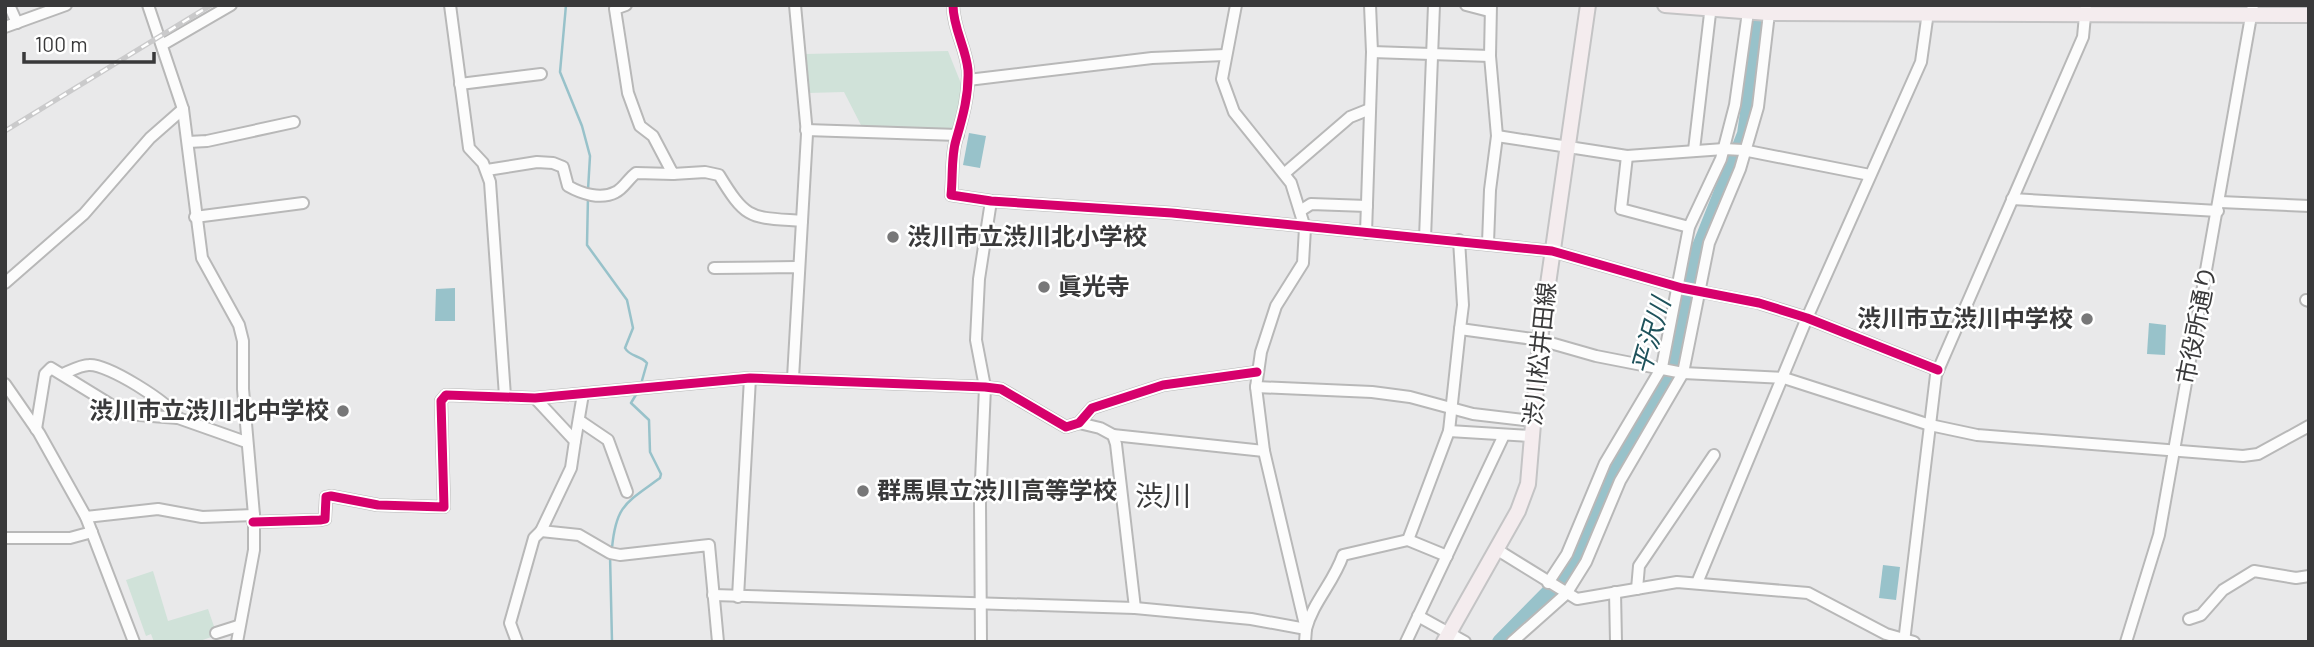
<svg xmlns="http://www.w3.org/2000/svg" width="2314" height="647" font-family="Barlow,'Noto Sans JP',sans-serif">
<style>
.green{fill:#d0e2d9}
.water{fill:#98c2ca}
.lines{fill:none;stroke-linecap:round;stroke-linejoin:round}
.stream{stroke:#98c2ca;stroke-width:2.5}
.river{stroke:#98c2ca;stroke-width:16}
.minor-casing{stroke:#b8b8b8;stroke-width:14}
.major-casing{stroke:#c4c4c5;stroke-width:18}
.minor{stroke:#fcfcfc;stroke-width:10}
.major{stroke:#f4ecee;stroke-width:14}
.rail-casing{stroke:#cacacb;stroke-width:5}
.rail{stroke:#fff;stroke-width:2.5;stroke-dasharray:8;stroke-linecap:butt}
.cycleway-casing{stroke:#fff;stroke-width:13}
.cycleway{stroke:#d6006c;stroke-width:9}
.poi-dot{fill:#777778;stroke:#fff;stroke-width:2.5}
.labels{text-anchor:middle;stroke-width:5;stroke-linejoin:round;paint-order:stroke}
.poi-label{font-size:24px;font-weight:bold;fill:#39393a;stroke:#fff;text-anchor:start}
.street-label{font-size:24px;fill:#39393a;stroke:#fff}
.water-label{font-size:26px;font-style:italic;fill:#1e525b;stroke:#fff}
.quarter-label{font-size:28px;fill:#39393a;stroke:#fff}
</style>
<rect width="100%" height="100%" fill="#e9e9ea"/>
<g class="green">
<path d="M 948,51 L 964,91 L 954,132 L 863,129 L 844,92 L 808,93 L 804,54 Z"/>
<path d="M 153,571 L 168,621 L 208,609 L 217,635 L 197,642 L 154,642 L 151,634 L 146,636 L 126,580 Z"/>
</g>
<g class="water">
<path d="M 969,133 L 986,136 L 980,168 L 963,165 Z"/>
<path d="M 455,288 L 455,321 L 435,321 L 436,289 Z"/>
<path d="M 2149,323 L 2166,325 L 2165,355 L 2147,354 Z"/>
<path d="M 1883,565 L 1900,567 L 1896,600 L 1879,598 Z"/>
</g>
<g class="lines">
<g class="stream">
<path d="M 566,5 L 560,72 L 582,126 L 590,156 L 588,190"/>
<path d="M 588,196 L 587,245 L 627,300 L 633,328 L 625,348 C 630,357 640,355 647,363 L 641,384"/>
<path d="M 612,548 C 616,505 626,503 660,478 L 661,474 L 650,452 L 649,420 L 631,403 L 637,393"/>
<path d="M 610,555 L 612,642"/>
</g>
<path class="river" d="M 1500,642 L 1565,576 L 1635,434 L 1666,384 L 1699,249 L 1745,134 L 1763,5"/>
<g class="minor-casing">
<g id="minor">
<path d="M 9,5 L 17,23"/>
<path d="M 148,5 L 183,109 L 202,258 L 239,325 L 243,341 L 243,389 L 254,515 L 254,550 L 237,642"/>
<path d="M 450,5 L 469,148 L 483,163 L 490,182 L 505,396"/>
<path d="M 626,5 L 615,9 L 628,93 L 640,126 L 653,136 L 673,174 L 705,172 L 719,175 C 747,221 750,217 802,221"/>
<path d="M 953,5 C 953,28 966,48 968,70 C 969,95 963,116 956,140 C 951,156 953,178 951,195 L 991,201 L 1172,213 L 1552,251 L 1682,288 L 1759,303 L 1807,318 L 1938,370"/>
<path d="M 1236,5 L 1222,79 L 1234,112 L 1291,183 L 1305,228 L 1303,263 L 1276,306 L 1261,352 L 1256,387 L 1264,451 L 1306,629 L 1305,642"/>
<path d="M 1466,5 L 1489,11"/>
<path d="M 5,27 L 66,5"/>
<path d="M 162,45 L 231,5"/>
<path d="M 1372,52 L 1490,56"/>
<path d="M 968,80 L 1152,58 L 1225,55"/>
<path d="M 460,84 L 541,74"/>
<path d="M 806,130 L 958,135"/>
<path d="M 1497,136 L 1627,156 L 1724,149 L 1743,150 L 1870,175"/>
<path d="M 188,142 L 207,141 L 294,122"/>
<path d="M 1694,150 L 1711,5"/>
<path d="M 1627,156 L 1621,209 L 1689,227"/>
<path d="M 487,170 L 537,162 L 553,163 L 563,167 L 568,186 C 582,194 601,200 616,192 C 623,189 629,178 636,173 L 673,174"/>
<path d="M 1285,173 L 1350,117 L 1370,109"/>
<path d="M 2012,199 L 2218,211"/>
<path d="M 2220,202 L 2309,206"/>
<path d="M 1300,211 L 1311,204 L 1367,206"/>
<path d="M 195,217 L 303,203"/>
<path d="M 1366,233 L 1372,52 L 1370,5"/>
<path d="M 1425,238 L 1434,5"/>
<path d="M 1459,240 L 1463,305 L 1460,329"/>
<path d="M 1488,243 L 1490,190 L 1497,136 L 1490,56 L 1491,5"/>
<path d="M 714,268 L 796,267 L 799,271"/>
<path d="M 5,283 L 84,214 L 150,138 L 183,109"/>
<path d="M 2306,300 L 2309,301"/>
<path d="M 63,374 C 70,371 81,365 89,365 C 108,364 168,402 178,418"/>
<path d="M 793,378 L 807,134 L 795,5"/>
<path d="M 5,384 L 39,433 L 86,517 L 134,642"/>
<path d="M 1256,387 L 1372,392 L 1410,397 L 1473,414 L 1532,421"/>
<path d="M 535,398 L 575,441 L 571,468 L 541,531 L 579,535 L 610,553 L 620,555 L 709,545 L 718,642"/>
<path d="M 580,421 L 608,440 L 627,492"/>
<path d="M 1079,423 L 1100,428 L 1113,435 L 1116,444 L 1135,608"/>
<path d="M 36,429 L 45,374 L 51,368 L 126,414 L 178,418 L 246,442"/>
<path d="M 1449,431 L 1531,436"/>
<path d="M 1113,435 L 1264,451"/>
<path d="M 575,441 L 583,394"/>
<path d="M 86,517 L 158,509 L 202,517 L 254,515"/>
<path d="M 253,522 L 320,520 L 325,519 L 326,497 L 331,496 L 378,505 L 444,507 L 441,401 L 446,395 L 535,398 L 750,378 L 985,387 L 1001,389 L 1066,427 L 1079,423 L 1092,408 L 1163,385 L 1257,372"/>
<path d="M 5,538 L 70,538 L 92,532"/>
<path d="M 1408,540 L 1449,431 L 1460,329 L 1540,340 L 1596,356 L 1683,373 L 1784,378 L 1930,425 L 1977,435 L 2243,456 L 2258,454 L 2309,426"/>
<path d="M 1496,549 L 1577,599 L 1677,582 L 1808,593 L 1886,634 L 1914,642"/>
<path d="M 1548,583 L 1567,554 L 1605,463 L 1662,367 L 1689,227 L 1721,159 L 1735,105 L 1749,5"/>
<path d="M 1697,583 L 1807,318 L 1921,62 L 1929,5"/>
<path d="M 1637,589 L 1639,566 L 1714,455"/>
<path d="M 1615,592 L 1616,642"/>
<path d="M 713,595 L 1135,608 L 1251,619 L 1306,629 C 1313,602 1334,582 1343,555 L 1408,540 L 1447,556"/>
<path d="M 738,597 L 750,378"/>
<path d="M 1418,616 L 1465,642"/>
<path d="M 2189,619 L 2201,615 L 2223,590 L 2254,571 L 2296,578 L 2309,576"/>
<path d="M 216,633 L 238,626"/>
<path d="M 517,642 L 510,623 L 534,538 L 541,531"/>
<path d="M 981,642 L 980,504 L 985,387 L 976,340 L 979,279 L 991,201"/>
<path d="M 1406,642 L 1504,435"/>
<path d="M 1512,642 L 1566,594 L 1586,562 L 1620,481 L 1683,373 L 1709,243 L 1740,169 L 1758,107 L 1770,5"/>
<path d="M 1904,642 L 1936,375 L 2083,37 L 2086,5"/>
<path d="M 2126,642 L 2159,535 L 2253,5"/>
</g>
</g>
<g class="major-casing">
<g id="major">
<path d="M 1665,5 L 1768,13 L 2309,15"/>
<path d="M 1444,642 L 1518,511 L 1528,484 L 1540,340 L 1588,5"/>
</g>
</g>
<use href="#minor" class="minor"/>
<use href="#major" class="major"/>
<g class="rail-casing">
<path id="rail" d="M 5,131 L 211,5"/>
</g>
<use href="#rail" class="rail"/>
<g class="cycleway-casing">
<g id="cycleway">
<path d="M 953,5 C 953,28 966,48 968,70 C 969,95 963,116 956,140 C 951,156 953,178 951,195 L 991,201 L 1172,213 L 1552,251 L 1682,288 L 1759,303 L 1807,318 L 1938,370"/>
<path d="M 253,522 L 320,520 L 325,519 L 326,497 L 331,496 L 378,505 L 444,507 L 441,401 L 446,395 L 535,398 L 750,378 L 985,387 L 1001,389 L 1066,427 L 1079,423 L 1092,408 L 1163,385 L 1257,372"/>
</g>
</g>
<use href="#cycleway" class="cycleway"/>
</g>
<g class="poi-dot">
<circle cx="893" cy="237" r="7"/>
<circle cx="1044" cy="287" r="7"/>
<circle cx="2087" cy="319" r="7"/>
<circle cx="343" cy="411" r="7"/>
<circle cx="863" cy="491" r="7"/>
</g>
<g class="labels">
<g class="poi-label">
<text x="907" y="245">渋川市立渋川北小学校</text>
<text x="1058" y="295">眞光寺</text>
<text x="2073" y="327" text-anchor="end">渋川市立渋川中学校</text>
<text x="329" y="419" text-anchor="end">渋川市立渋川北中学校</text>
<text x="877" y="499">群馬県立渋川高等学校</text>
</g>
<g class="street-label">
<text transform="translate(2197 325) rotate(-79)" y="8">市役所通り</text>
<text transform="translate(1540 354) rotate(-84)" y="8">渋川松井田線</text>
</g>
<g class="water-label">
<text transform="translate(1651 336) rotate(-74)" y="9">平沢川</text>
</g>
<g class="quarter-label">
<text x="1163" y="506">渋川</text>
</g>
</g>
<rect width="2314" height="647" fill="none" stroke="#39393a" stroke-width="14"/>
<path d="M24 52v10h130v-10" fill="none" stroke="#39393a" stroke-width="3.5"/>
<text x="35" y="52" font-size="21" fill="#39393a" stroke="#ffffff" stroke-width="5" paint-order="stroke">100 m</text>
</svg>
